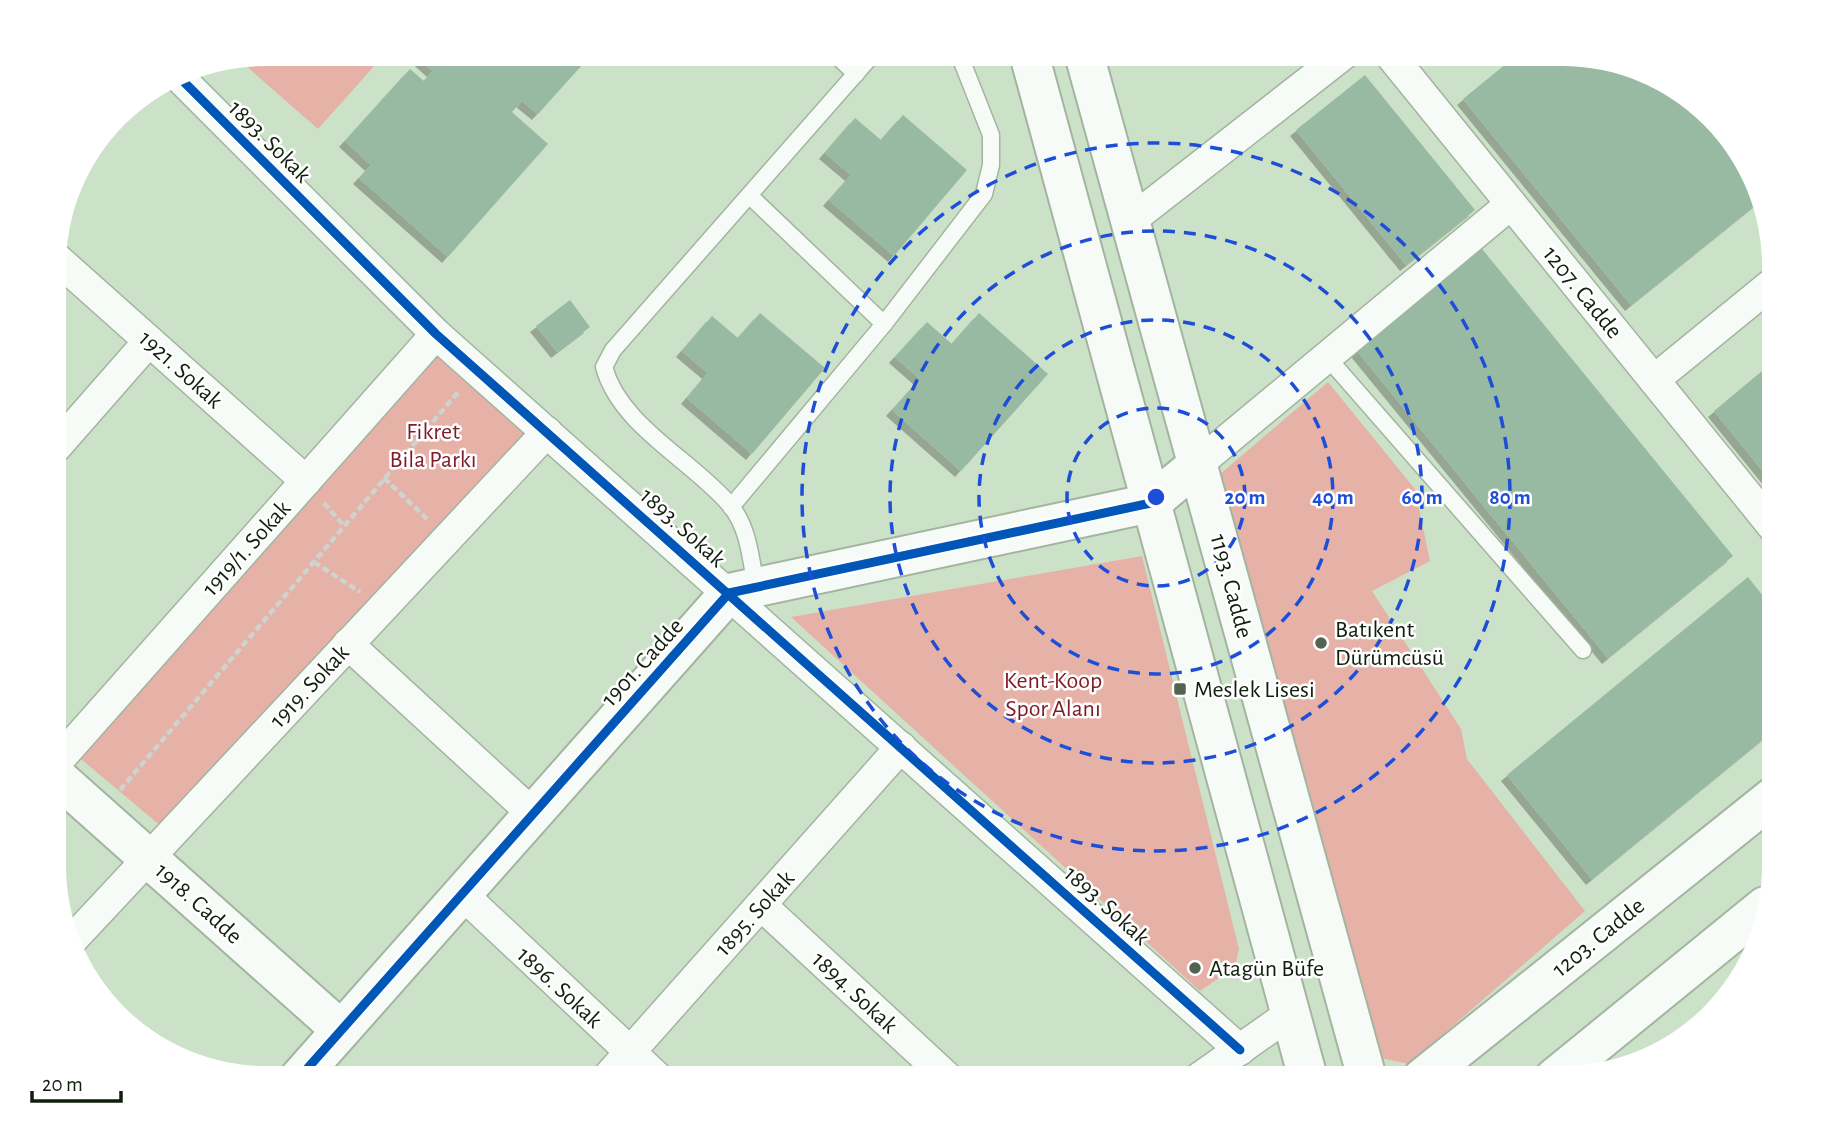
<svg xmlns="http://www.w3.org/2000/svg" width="1829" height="1133" font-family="'Alegreya Sans',sans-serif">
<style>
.green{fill:#e6b2a7}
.building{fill:#98baa3;filter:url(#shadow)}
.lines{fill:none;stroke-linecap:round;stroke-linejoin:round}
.lane-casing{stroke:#a3b4a0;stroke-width:19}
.street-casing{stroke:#a3b4a0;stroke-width:33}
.secondary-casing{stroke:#a3b4a0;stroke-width:42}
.path{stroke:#ced4cd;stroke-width:4.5;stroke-dasharray:7 3.5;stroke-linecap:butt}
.lane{stroke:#f7fbf7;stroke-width:16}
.street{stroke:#f7fbf7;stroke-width:30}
.secondary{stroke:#f7fbf7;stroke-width:38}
.cycleway-casing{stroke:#fff;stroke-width:13}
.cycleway{stroke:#0057b8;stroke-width:9}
.ring{fill:none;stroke:#1d4ed8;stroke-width:3.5;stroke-dasharray:12 9}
.poi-dot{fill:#52634f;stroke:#fff;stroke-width:2.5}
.labels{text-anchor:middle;stroke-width:5;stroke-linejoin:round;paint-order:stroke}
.street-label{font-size:24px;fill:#111f0e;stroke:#fff}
.park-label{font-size:24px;fill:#7f1b26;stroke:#fff}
.poi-label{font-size:24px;fill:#111f0e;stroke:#fff;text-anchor:start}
.centre{fill:#1d4ed8;stroke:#fff;stroke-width:3.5}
.ring-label{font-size:21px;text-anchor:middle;font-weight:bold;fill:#1d4ed8;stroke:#fff;stroke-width:5;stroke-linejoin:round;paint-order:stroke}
</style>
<defs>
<filter id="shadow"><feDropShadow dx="-6" dy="6" stdDeviation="0" flood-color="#0004"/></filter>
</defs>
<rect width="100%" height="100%" fill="#cce2c8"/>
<g class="green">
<path d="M 267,54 L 368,54 L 377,63 L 318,129 L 239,60 Z"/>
<path d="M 435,347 L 525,433 L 521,443 L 162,827 L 76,755 Z"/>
<path d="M 1328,382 L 1415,489 L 1430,561 L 1372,591 L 1461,729 L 1467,759 L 1585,911 L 1409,1064 L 1370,1056 L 1219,475 Z"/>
<path d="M 1142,556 L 1239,949 L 1235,967 L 1200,991 L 791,617 Z"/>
</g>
<g class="building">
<path d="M 414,54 L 592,54 L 538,114 L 522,101 L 512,112 L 548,144 L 448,257 L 359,178 L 371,165 L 345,141 L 410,69 L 424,81 L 433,71 Z"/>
<path d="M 1518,54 L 1563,54 L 1618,62 L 1680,90 L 1746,160 L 1759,202 L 1631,305 L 1463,99 Z"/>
<path d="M 1365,75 L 1475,210 L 1406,265 L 1296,130 Z"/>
<path d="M 903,115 L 967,170 L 894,256 L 829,200 L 851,175 L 825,153 L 855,118 L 881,140 Z"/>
<path d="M 1478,244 L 1733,556 L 1608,658 L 1353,346 Z"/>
<path d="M 570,300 L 590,327 L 557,352 L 536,326 Z"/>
<path d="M 760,313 L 825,368 L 752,454 L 687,398 L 708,373 L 682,351 L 712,316 L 738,338 Z"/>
<path d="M 979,313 L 1048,374 L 961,471 L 892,410 L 920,379 L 895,357 L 927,322 L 952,344 Z"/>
<path d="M 1774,361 L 1774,485 L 1714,411 Z"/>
<path d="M 1748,577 L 1774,610 L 1774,730 L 1592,879 L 1507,775 Z"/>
</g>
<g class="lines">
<g class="lane-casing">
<g id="lane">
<path d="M 835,54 L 856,74"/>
<path d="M 750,196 L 884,324"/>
<path d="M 1327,357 L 1583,650"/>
<path d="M 731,507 L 884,324 L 984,194 L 991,165 L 991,135 L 959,54"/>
<path d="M 756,588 C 751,560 749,528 730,505 C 692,460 620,426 604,367 L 613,350 L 873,54"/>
</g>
</g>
<g class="street-casing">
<g id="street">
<path d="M 1392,57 L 1774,528"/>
<path d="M 177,75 L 436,334 L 1240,1050"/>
<path d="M 1130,221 L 1344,54"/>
<path d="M 56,258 L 306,481"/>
<path d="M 1654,380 L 1774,282"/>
<path d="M 56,447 L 149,341"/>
<path d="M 1198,464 L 1511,204"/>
<path d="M 348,644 L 533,814"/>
<path d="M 56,763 L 436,334"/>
<path d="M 462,894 L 659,1079"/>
<path d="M 761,905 L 949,1079"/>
<path d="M 72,940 L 547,432"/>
<path d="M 1199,1078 L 1290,1014"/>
<path d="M 606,1079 L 901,747"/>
</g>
</g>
<g class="secondary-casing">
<g id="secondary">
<path d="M 1029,54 L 1308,1078"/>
<path d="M 1084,54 L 1367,1078"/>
<path d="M 56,776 L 341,1030"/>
<path d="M 1422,1078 L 1774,796"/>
<path d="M 1554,1078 L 1765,906"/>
<path d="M 298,1079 L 729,593 L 1151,503 L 1198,464"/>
</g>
</g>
<g class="path">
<path d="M 384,478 L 427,519"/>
<path d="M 324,503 L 344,526"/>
<path d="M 314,562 L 360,592"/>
<path d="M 120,790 L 459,391"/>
</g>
<use href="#lane" class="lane"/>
<use href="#street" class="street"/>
<use href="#secondary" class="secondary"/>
<g class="cycleway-casing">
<g id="cycleway">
<path d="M 177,75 L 436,334 L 1240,1050"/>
<path d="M 298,1079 L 729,593 L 1151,503"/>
</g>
</g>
<use href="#cycleway" class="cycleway"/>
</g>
<g class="ring">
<circle cx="1156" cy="497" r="89"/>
<circle cx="1156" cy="497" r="177"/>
<circle cx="1156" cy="497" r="266"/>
<circle cx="1156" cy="497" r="354"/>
</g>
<g class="poi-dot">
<circle cx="1321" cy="643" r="7"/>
<rect x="1173" y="682" width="14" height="14" rx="3.5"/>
<circle cx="1195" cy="968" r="7"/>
</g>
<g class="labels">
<g class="street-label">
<text transform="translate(270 141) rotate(45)" y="8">1893. Sokak</text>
<text transform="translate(1583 292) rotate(51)" y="8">1207. Cadde</text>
<text transform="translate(181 369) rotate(42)" y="8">1921. Sokak</text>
<text transform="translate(683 527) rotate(42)" y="8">1893. Sokak</text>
<text transform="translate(246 548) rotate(-48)" y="8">1919/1. Sokak</text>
<text transform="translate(1232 586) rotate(75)" y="8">1193. Cadde</text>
<text transform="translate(642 662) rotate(-48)" y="8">1901. Cadde</text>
<text transform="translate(309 686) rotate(-47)" y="8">1919. Sokak</text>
<text transform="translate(199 903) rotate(42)" y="8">1918. Cadde</text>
<text transform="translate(1107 905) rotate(42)" y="8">1893. Sokak</text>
<text transform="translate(754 913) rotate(-48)" y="8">1895. Sokak</text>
<text transform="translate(1598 937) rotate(-39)" y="8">1203. Cadde</text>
<text transform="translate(560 987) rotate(43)" y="8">1896. Sokak</text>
<text transform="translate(855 992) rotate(43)" y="8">1894. Sokak</text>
</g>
<g class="park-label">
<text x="433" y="439">Fikret<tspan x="433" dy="28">Bila Parkı</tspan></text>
<text x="1053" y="688">Kent-Koop<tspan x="1053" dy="28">Spor Alanı</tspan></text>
</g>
<g class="poi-label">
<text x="1335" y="637">Batıkent<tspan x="1335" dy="28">Dürümcüsü</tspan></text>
<text x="1194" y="697">Meslek Lisesi</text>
<text x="1209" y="976">Atagün Büfe</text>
</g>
</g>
<path d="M0 0H1829V1133H0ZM266 66H1562A200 200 0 0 1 1762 266V866A200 200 0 0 1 1562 1066H266A200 200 0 0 1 66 866V266A200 200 0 0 1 266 66Z" fill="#fff" fill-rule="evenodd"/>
<circle cx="1156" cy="497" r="10" class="centre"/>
<g class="ring-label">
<text x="1245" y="504">20 m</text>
<text x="1333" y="504">40 m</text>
<text x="1422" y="504">60 m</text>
<text x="1510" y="504">80 m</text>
</g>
<path d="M32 1091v10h89v-10" fill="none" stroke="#111f0e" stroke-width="3.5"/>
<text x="42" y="1091" font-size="21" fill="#111f0e" stroke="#ffffff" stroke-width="5" paint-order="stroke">20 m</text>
</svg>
